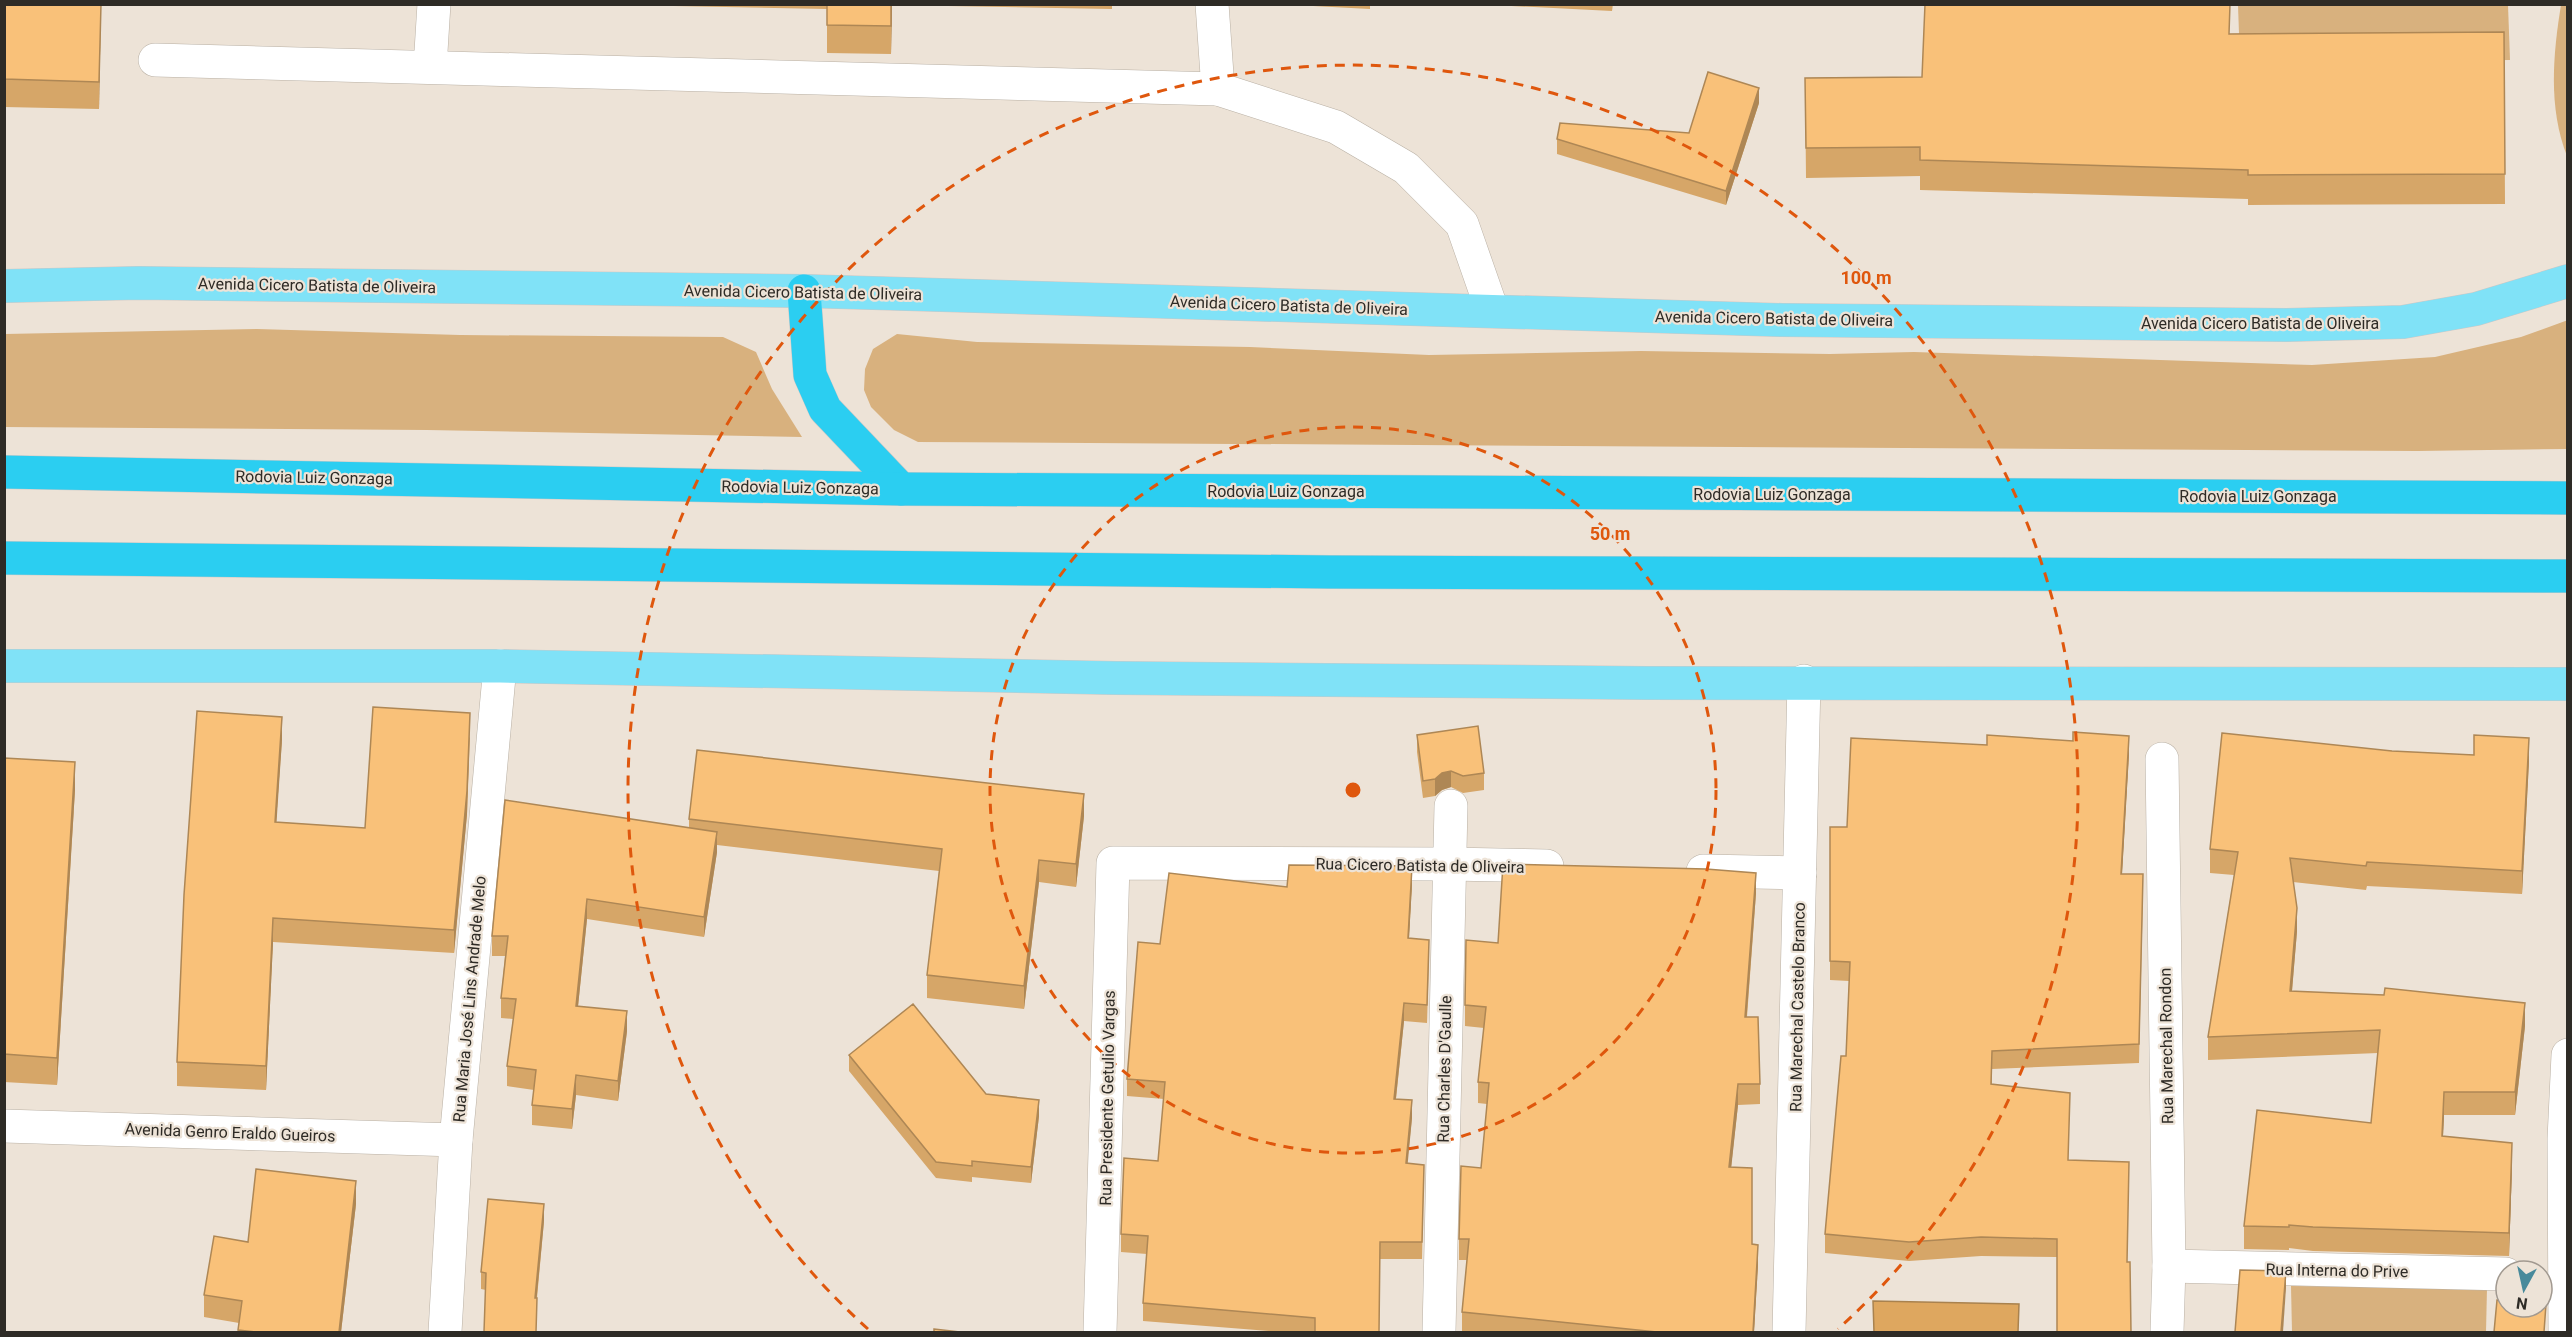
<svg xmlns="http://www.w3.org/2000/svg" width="2572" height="1337" font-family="Roboto,sans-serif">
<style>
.green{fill:#d8b17e}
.water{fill:#dea75f;stroke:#a9824e;stroke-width:1.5}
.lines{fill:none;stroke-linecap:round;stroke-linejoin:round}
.minor-casing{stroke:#b9b0a4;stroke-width:34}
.major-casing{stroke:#c9c8c7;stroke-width:34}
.highway-casing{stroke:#c9c8c7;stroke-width:34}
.minor{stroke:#fff;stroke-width:33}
.major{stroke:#80e2f7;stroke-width:33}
.highway{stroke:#2bcef1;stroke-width:33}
.wall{fill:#d6a668}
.shaded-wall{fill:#ae8755}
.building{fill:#f9c179;stroke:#ae8755;stroke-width:1.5}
.ring{fill:none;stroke:#df570d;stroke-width:3;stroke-dasharray:10 8}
.labels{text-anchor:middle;stroke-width:4.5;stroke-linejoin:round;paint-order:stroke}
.street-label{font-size:16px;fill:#2e2b26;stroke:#ede3d7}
.centre{fill:#df570d;stroke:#ede3d7;stroke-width:3}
.ring-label{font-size:18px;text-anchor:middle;font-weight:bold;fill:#df570d;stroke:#ede3d7;stroke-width:4.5;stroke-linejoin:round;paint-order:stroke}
</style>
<rect width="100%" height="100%" fill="#ede3d7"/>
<g class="green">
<path d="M 2238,5 L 2508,5 L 2510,60 L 2240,62 Z"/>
<path d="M 2561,5 L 2568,5 L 2567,156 C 2548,108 2553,54 2561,5 Z"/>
<path d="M 2568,320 L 2567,449 L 2417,451 L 918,442 L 894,430 L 871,407 L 864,390 L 865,369 L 873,349 L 897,334 L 977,342 L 1250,347 L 1429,355 L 1641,351 L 1830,354 L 1914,352 L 2312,365 L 2435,357 L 2521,337 Z"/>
<path d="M 257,329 L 460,335 L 723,337 L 756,352 L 772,389 L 802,437 L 427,430 L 5,427 L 5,334 Z"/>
<path d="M 2291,1286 L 2487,1288 L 2486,1332 L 2292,1332 Z"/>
</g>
<path class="water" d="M 1873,1301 L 2019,1304 L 2018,1332 L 1874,1332 Z"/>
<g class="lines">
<g class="minor-casing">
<g id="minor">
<path d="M 1212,4 L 1218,89 L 1336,127 L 1406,168 L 1462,224 L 1492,310"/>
<path d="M 155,60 L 1218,89"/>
<path d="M 430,67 L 434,4"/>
<path d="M 2162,759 L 2169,1266 L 2167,1332"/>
<path d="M 1703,871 L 1800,873"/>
<path d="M 4,1126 L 456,1140"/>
<path d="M 2169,1266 L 2506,1274"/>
<path d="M 445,1332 L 456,1140 L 500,666"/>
<path d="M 1100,1332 L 1113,863 L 1449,864 L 1547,866"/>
<path d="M 1439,1332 L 1451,806"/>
<path d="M 1789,1332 L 1804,681"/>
<path d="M 2565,1332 L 2564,1139 L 2568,1055"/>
</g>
</g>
<g class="major-casing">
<g id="major">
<path d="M 4,286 L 139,283 L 804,291 L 1782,320 L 2286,325 L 2403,322 L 2476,309 L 2568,281"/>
<path d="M 4,666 L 500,666 L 1116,678 L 1646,683 L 2568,684"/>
</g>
</g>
<g class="highway-casing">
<g id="highway">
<path d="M 804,291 L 810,375 L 825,409 L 901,489"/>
<path d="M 4,472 L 901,489 L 2568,498"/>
<path d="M 4,558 L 1330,572 L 2568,576"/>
</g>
</g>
<use href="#minor" class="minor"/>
<use href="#major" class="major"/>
<use href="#highway" class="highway"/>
</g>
<g class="wall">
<path d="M 4,4 L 101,4 L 99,109 L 4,107 Z"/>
<path d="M 570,4 L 1112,4 L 1112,9 L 892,5 L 891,54 L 827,53 L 827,9 Z"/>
<path d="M 1294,4 L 1370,4 L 1370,9 L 1294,5 Z"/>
<path d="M 1472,4 L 1613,4 L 1612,11 Z"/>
<path d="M 2504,32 L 2505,204 L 2248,205 L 2248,199 L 1920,190 L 1920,176 L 1806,178 L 1805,78 L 1922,77 L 2230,34 Z"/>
<path d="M 1759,103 L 1726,205 L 1557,154 L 1557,139 L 1689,133 Z"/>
<path d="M 1417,735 L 1484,773 L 1484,790 L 1463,793 L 1451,787 L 1442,790 L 1435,796 L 1423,798 L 1417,752 Z"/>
<path d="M 470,737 L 467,814 L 454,953 L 273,942 L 266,1090 L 177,1086 L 177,1062 L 282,740 L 276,822 L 365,828 Z"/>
<path d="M 1987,745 L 2129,754 L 2122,874 L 2143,892 L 2139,1063 L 1992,1069 L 1992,1084 L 2070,1111 L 2057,1257 L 1981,1256 L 1909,1261 L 1825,1253 L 1825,1234 L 1846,1056 L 1849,981 L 1830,980 L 1830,827 L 1847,827 Z"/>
<path d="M 2392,751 L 2529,761 L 2522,894 L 2367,886 L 2366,890 L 2293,882 L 2297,931 L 2292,991 L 2525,1026 L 2515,1115 L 2444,1115 L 2443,1136 L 2512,1167 L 2509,1256 L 2313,1251 L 2289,1248 L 2289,1250 L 2244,1249 L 2244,1226 L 2371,1123 L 2378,1053 L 2208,1060 L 2208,1037 L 2234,875 L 2210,873 L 2210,849 Z"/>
<path d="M 4,758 L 75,790 L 57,1085 L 4,1082 Z"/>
<path d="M 1084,816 L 1076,887 L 1039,882 L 1024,1009 L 927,998 L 927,975 L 939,871 L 717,845 L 717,852 L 704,937 L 587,919 L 578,1006 L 627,1031 L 618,1101 L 576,1095 L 572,1129 L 532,1125 L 532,1105 L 534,1090 L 507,1086 L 507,1066 L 513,1019 L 501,1018 L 501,998 L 505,956 L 492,956 L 492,936 L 689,828 L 689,819 Z"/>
<path d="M 1412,884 L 1409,938 L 1429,958 L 1427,1023 L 1404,1021 L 1396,1099 L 1412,1118 L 1407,1164 L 1424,1165 L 1422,1259 L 1380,1259 L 1379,1332 L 1283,1332 L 1143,1321 L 1143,1303 L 1147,1254 L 1121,1252 L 1121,1234 L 1158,1161 L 1164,1099 L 1127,1096 L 1127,1079 L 1160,944 L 1287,887 Z"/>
<path d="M 1756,893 L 1747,1017 L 1760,1084 L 1760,1104 L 1738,1105 L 1731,1167 L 1758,1265 L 1754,1332 L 1462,1332 L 1462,1312 L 1467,1260 L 1459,1260 L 1459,1239 L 1481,1168 L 1487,1104 L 1478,1103 L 1478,1082 L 1484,1028 L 1465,1026 L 1465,1005 L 1498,943 Z"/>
<path d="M 849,1055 L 986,1094 L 1039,1116 L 1031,1183 L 972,1177 L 972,1182 L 936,1178 L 849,1071 Z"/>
<path d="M 356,1204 L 341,1332 L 238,1332 L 239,1323 L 204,1317 L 204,1295 L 248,1242 Z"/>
<path d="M 544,1221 L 537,1298 L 537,1315 L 486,1290 L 481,1289 L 481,1272 Z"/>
</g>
<g class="shaded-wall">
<path d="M 101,4 L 99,109 L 99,82 Z"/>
<path d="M 891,4 L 892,5 L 891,54 Z"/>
<path d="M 1759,88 L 1759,103 L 1726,205 L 1726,191 Z"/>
<path d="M 470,713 L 467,814 L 454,953 L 454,930 Z"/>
<path d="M 282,717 L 282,740 L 275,845 L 275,822 Z"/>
<path d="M 2129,736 L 2129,754 L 2121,892 L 2121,874 Z"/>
<path d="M 2529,738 L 2529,761 L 2522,894 L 2522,871 Z"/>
<path d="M 75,762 L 75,790 L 57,1085 L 57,1058 Z"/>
<path d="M 1451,771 L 1451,787 L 1442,790 L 1435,796 L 1435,779 L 1442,773 Z"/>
<path d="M 1084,794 L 1084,816 L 1076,887 L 1076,864 Z"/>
<path d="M 717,832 L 717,852 L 704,937 L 704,917 Z"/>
<path d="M 1039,860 L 1039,882 L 1024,1009 L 1024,986 Z"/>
<path d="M 1412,866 L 1412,884 L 1408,956 L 1408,938 Z"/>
<path d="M 1756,873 L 1756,893 L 1745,1038 L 1745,1017 Z"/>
<path d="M 587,899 L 587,919 L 576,1026 L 576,1006 Z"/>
<path d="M 2297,908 L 2297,931 L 2290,1014 L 2290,991 Z"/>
<path d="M 273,918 L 273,942 L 266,1090 L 266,1066 Z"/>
<path d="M 1404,1003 L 1404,1021 L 1394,1116 L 1394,1099 Z"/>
<path d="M 2525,1003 L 2525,1026 L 2515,1115 L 2515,1092 Z"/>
<path d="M 627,1011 L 627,1031 L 618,1101 L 618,1081 Z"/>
<path d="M 576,1075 L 576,1095 L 572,1129 L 572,1109 Z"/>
<path d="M 1738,1084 L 1738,1105 L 1729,1188 L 1729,1167 Z"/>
<path d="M 2444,1092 L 2444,1115 L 2442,1159 L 2442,1136 Z"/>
<path d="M 1039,1100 L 1039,1116 L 1031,1183 L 1031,1167 Z"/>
<path d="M 1412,1100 L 1412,1118 L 1406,1181 L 1406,1163 Z"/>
<path d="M 2512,1143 L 2512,1167 L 2509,1256 L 2509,1233 Z"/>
<path d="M 356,1181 L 356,1204 L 341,1332 L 339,1332 Z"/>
<path d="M 544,1204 L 544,1221 L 535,1315 L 535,1298 Z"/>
<path d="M 1758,1245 L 1758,1265 L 1754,1332 L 1753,1332 Z"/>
<path d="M 2286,1271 L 2286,1288 L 2283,1332 L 2281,1332 Z"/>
</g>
<g class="building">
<path d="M 4,4 L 101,4 L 99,82 L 4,79 Z"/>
<path d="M 827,4 L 891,4 L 891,26 L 827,25 Z"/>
<path d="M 1925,4 L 2230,4 L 2229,34 L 2504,32 L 2505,174 L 2248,175 L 2248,170 L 1920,160 L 1920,147 L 1806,148 L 1805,78 L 1922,77 Z"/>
<path d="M 1708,72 L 1759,88 L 1726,191 L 1557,139 L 1560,123 L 1689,133 Z"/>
<path d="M 373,707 L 470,713 L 467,791 L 454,930 L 273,918 L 266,1066 L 177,1062 L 184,895 L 197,711 L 282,717 L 275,822 L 365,828 Z"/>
<path d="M 1478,726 L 1484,773 L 1463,776 L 1451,771 L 1442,773 L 1435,779 L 1423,781 L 1417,735 Z"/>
<path d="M 2073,732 L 2129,736 L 2121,874 L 2143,874 L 2139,1044 L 1992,1051 L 1991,1084 L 2070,1093 L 2068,1160 L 2129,1162 L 2127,1262 L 2130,1262 L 2131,1332 L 2057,1332 L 2057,1239 L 1981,1237 L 1909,1242 L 1825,1234 L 1841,1056 L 1846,1056 L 1850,962 L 1830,961 L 1830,827 L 1847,827 L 1851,738 L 1987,745 L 1987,735 L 2073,741 Z"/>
<path d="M 2222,733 L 2392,751 L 2474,755 L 2474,735 L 2529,738 L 2522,871 L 2367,862 L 2366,866 L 2290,858 L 2297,908 L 2290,991 L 2384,995 L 2385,988 L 2525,1003 L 2515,1092 L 2444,1092 L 2442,1136 L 2512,1143 L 2509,1233 L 2313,1227 L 2289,1225 L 2289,1227 L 2244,1226 L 2257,1110 L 2371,1123 L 2380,1030 L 2208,1037 L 2238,852 L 2210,849 Z"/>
<path d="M 697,750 L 1084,794 L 1076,864 L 1039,860 L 1024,986 L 927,975 L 942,849 L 689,819 Z"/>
<path d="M 4,758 L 75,762 L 57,1058 L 4,1054 Z"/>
<path d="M 505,800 L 717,832 L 704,917 L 587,899 L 576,1006 L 627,1011 L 618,1081 L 576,1075 L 572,1109 L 532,1105 L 536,1070 L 507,1066 L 516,999 L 501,998 L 508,936 L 492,936 Z"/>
<path d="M 1503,864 L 1706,869 L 1756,873 L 1745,1017 L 1758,1017 L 1760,1084 L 1738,1084 L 1729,1167 L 1752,1168 L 1752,1244 L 1758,1245 L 1753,1332 L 1657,1332 L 1462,1312 L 1469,1239 L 1459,1239 L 1461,1166 L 1481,1168 L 1489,1083 L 1478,1082 L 1486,1007 L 1465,1005 L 1466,940 L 1498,943 Z"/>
<path d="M 1289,865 L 1412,866 L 1408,938 L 1429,940 L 1427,1005 L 1404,1003 L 1394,1099 L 1412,1100 L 1406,1163 L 1424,1165 L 1422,1242 L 1380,1242 L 1379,1332 L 1315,1332 L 1315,1318 L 1143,1303 L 1148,1236 L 1121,1234 L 1124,1158 L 1158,1161 L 1165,1082 L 1127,1079 L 1138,942 L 1160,944 L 1169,873 L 1287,887 Z"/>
<path d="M 913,1004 L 986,1094 L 1039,1100 L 1031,1167 L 972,1161 L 972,1166 L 936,1162 L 849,1055 Z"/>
<path d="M 256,1169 L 356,1181 L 339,1332 L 257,1332 L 238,1330 L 242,1301 L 204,1295 L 214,1236 L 248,1242 Z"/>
<path d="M 488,1199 L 544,1204 L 535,1298 L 537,1298 L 536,1332 L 484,1332 L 486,1273 L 481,1272 Z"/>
<path d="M 2240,1270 L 2286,1271 L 2281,1332 L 2235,1332 Z"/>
<path d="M 2497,1300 L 2506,1301 L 2506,1307 L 2542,1307 L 2542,1304 L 2546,1304 L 2544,1332 L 2494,1332 Z"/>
<path d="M 934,1329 L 960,1332 L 934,1332 Z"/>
</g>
<g class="ring">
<circle cx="1353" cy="790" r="363"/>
<path d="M868 1329A725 725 0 1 1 1838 1329"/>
</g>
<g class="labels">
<g class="street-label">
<text transform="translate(317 285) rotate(1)" y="6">Avenida Cicero Batista de Oliveira</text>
<text transform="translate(803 292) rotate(1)" y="6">Avenida Cicero Batista de Oliveira</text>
<text transform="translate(1289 305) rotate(2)" y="6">Avenida Cicero Batista de Oliveira</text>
<text transform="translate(1774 318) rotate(1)" y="6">Avenida Cicero Batista de Oliveira</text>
<text x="2260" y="329">Avenida Cicero Batista de Oliveira</text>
<text transform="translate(314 477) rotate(1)" y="6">Rodovia Luiz Gonzaga</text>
<text transform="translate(800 487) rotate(1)" y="6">Rodovia Luiz Gonzaga</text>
<text x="1286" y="497">Rodovia Luiz Gonzaga</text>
<text x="1772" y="500">Rodovia Luiz Gonzaga</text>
<text x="2258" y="502">Rodovia Luiz Gonzaga</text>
<text transform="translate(1420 865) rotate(1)" y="6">Rua Cicero Batista de Oliveira</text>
<text transform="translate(469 999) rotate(-85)" y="6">Rua Maria José Lins Andrade Melo</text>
<text transform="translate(1797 1007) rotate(-89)" y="6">Rua Marechal Castelo Branco</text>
<text transform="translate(2166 1046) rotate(-91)" y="6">Rua Marechal Rondon</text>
<text transform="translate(1444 1069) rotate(-89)" y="6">Rua Charles D'Gaulle</text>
<text transform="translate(1107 1098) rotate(-89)" y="6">Rua Presidente Getulio Vargas</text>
<text transform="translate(230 1132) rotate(2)" y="6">Avenida Genro Eraldo Gueiros</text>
<text transform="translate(2337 1270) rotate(1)" y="6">Rua Interna do Prive</text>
</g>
</g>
<circle cx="1353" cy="790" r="9" class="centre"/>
<g class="ring-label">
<text x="1866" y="284">100 m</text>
<text x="1610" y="540">50 m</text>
</g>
<rect width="2572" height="1337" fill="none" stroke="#2e2b26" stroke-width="12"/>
<g transform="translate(2524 1289) rotate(188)"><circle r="28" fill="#ede3d7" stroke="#a19990" stroke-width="1.5"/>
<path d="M0-4.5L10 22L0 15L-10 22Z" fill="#488a9b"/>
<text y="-9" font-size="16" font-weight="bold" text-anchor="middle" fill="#2e2b26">N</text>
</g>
</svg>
